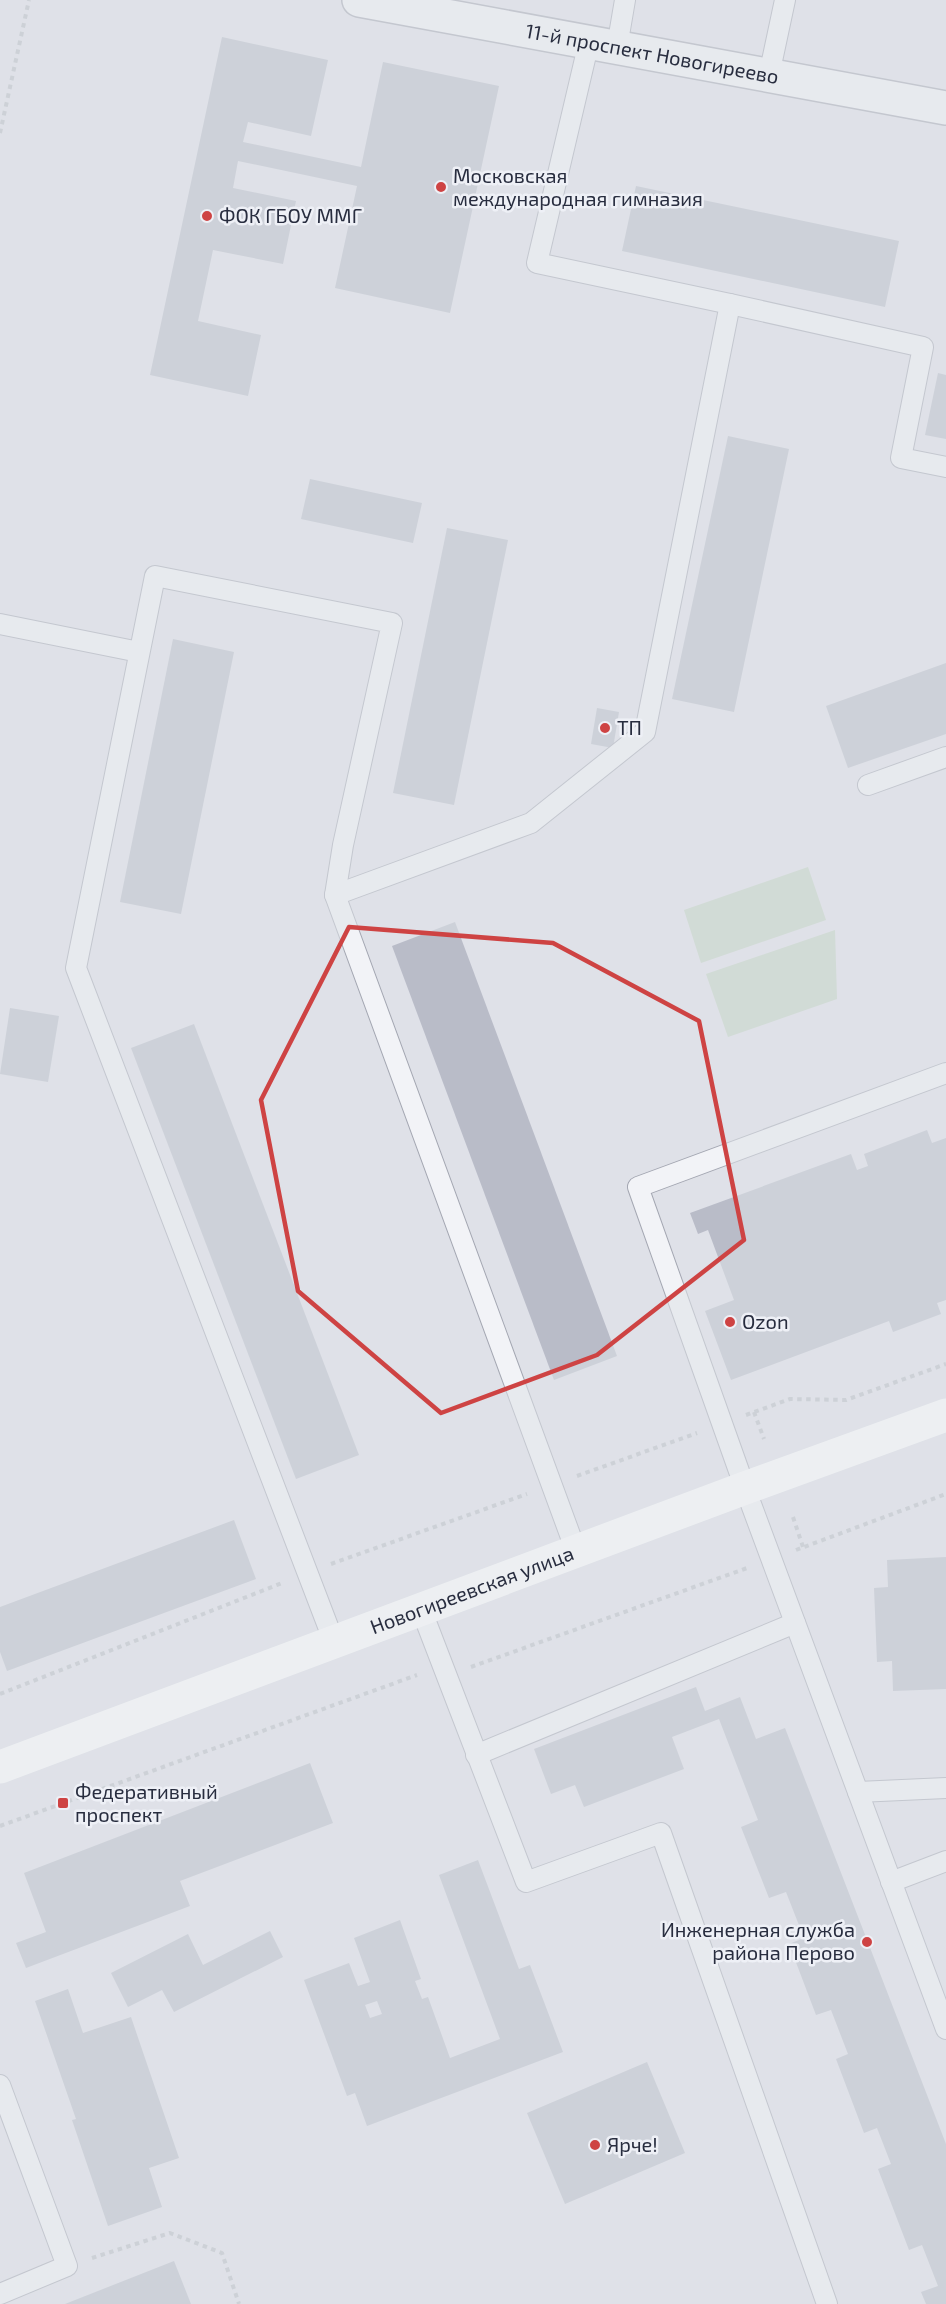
<svg xmlns="http://www.w3.org/2000/svg" width="946" height="2304" font-family="'Exo 2',sans-serif">
<style>
.green{fill:#c2d2c0}
.building{fill:#b9bcc8;fill-rule:evenodd}
.lines{fill:none;stroke-linecap:round;stroke-linejoin:round}
.service-casing{stroke:#a4a7b2;stroke-width:22}
.minor-casing{stroke:#a4a7b2;stroke-width:36}
.path{stroke:#b9bcc3;stroke-width:4;stroke-dasharray:4.5 4.5;stroke-linecap:butt}
.service{stroke:#f2f3f7;stroke-width:20}
.minor{stroke:#f2f3f7;stroke-width:33}
.secondary{stroke:#fff;stroke-width:33}
.marked{fill:none;stroke:#ce4343;stroke-width:4.5;stroke-linejoin:round}
.poi-dot{fill:#ce4343;stroke:#eef0f6;stroke-width:2}
.labels{text-anchor:middle;stroke-width:5;stroke-linejoin:round;paint-order:stroke}
.street-label{font-size:20px;fill:#282d3f;stroke:#eef0f6}
.poi-label{font-size:20px;fill:#282d3f;stroke:#eef0f6;text-anchor:start}
</style>
<rect width="100%" height="100%" fill="#dfe1e8"/>
<g class="green">
<path d="M 808,867 L 826,920 L 701,963 L 684,910 Z"/>
<path d="M 835,930 L 837,999 L 728,1037 L 706,974 Z"/>
</g>
<g class="building">
<path d="M 222,37 L 328,60 L 311,136 L 248,122 L 243,142 L 361,167 L 383,62 L 499,86 L 450,313 L 335,288 L 357,186 L 238,161 L 233,188 L 296,201 L 283,264 L 213,250 L 198,321 L 261,335 L 248,396 L 150,375 Z"/>
<path d="M 636,186 L 899,241 L 885,307 L 622,251 Z"/>
<path d="M 938,373 L 946,375 L 946,439 L 925,435 Z"/>
<path d="M 728,436 L 789,449 L 734,712 L 672,699 Z"/>
<path d="M 310,479 L 422,503 L 413,543 L 301,519 Z"/>
<path d="M 447,528 L 508,540 L 454,805 L 393,793 Z"/>
<path d="M 173,639 L 234,652 L 181,914 L 120,902 Z"/>
<path d="M 946,663 L 946,734 L 848,768 L 826,706 Z"/>
<path d="M 597,708 L 619,712 L 613,748 L 591,744 Z"/>
<path d="M 455,922 L 617,1356 L 554,1380 L 392,946 Z"/>
<path d="M 10,1008 L 59,1016 L 48,1082 L 0,1074 Z"/>
<path d="M 194,1024 L 359,1455 L 296,1479 L 131,1048 Z"/>
<path d="M 927,1130 L 932,1143 L 946,1138 L 946,1300 L 937,1303 L 941,1314 L 893,1332 L 889,1321 L 731,1380 L 705,1311 L 734,1300 L 708,1230 L 698,1234 L 690,1213 L 851,1154 L 857,1170 L 868,1166 L 864,1154 Z"/>
<path d="M 234,1520 L 256,1579 L 7,1671 L 0,1652 L 0,1607 Z"/>
<path d="M 946,1557 L 946,1689 L 893,1691 L 892,1661 L 877,1662 L 874,1588 L 888,1587 L 887,1560 Z"/>
<path d="M 696,1687 L 705,1711 L 740,1697 L 756,1739 L 785,1728 L 946,2144 L 946,2304 L 926,2304 L 921,2292 L 938,2286 L 922,2245 L 909,2250 L 878,2169 L 891,2164 L 877,2128 L 864,2133 L 836,2059 L 848,2054 L 831,2010 L 816,2015 L 789,1944 L 804,1938 L 786,1892 L 769,1898 L 741,1827 L 758,1820 L 719,1719 L 672,1737 L 684,1769 L 584,1807 L 575,1785 L 551,1794 L 534,1749 Z"/>
<path d="M 310,1763 L 333,1823 L 180,1881 L 190,1906 L 26,1968 L 16,1943 L 46,1932 L 24,1873 Z"/>
<path d="M 478,1860 L 519,1969 L 530,1965 L 563,2052 L 367,2126 L 355,2093 L 347,2096 L 304,1980 L 349,1963 L 358,1986 L 370,1982 L 354,1938 L 400,1920 L 421,1979 L 415,1981 L 422,1999 L 428,1997 L 450,2058 L 500,2039 L 439,1875 ZM 377,2001 L 382,2014 L 370,2018 L 365,2005 Z"/>
<path d="M 270,1931 L 283,1957 L 174,2012 L 162,1990 L 128,2007 L 111,1973 L 188,1934 L 203,1965 Z"/>
<path d="M 68,1989 L 83,2033 L 131,2017 L 179,2158 L 149,2168 L 162,2207 L 108,2226 L 72,2120 L 76,2119 L 35,2001 Z"/>
<path d="M 647,2062 L 685,2153 L 565,2204 L 527,2113 Z"/>
<path d="M 174,2261 L 191,2304 L 65,2304 Z"/>
</g>
<g class="lines">
<g class="service-casing">
<g id="service">
<path d="M 617,47 L 625,0"/>
<path d="M 769,75 L 785,0"/>
<path d="M 730,304 L 923,347 L 901,458 L 946,467"/>
<path d="M 0,624 L 139,652"/>
<path d="M 868,785 L 946,757"/>
<path d="M 335,895 L 531,823 L 645,732 L 730,304 L 537,263 L 589,42"/>
<path d="M 946,1073 L 638,1187 L 745,1488 L 946,2029"/>
<path d="M 421,1609 L 526,1882 L 661,1833 L 827,2304"/>
<path d="M 334,1642 L 76,968 L 155,576 L 392,623 L 343,845 L 335,895 L 576,1551"/>
<path d="M 476,1755 L 795,1623"/>
<path d="M 858,1792 L 946,1788"/>
<path d="M 891,1882 L 946,1861"/>
<path d="M 0,2085 L 67,2266 L 0,2294"/>
</g>
</g>
<g class="minor-casing">
<g id="minor">
<path id="s1" d="M 359,0 L 946,108"/>
</g>
</g>
<g class="path">
<path d="M 0,133 L 29,0"/>
<path d="M 754,1412 L 764,1439"/>
<path d="M 746,1415 L 790,1399 L 846,1400 L 946,1364"/>
<path d="M 577,1476 L 697,1433"/>
<path d="M 793,1517 L 803,1547"/>
<path d="M 796,1550 L 946,1494"/>
<path d="M 331,1564 L 527,1494"/>
<path d="M 471,1667 L 747,1568"/>
<path d="M 0,1694 L 282,1583"/>
<path d="M 0,1826 L 417,1675"/>
<path d="M 92,2258 L 170,2233 L 222,2253 L 239,2304"/>
</g>
<use href="#service" class="service"/>
<use href="#minor" class="minor"/>
<path class="secondary" id="s2" d="M 0,1767 L 745,1488 L 946,1415"/>
</g>
<path d="M0 0H946V2304H0ZM 349,927 L 553,943 L 699,1021 L 744,1240 L 597,1355 L 441,1413 L 298,1291 L 261,1100 Z" fill="#dfe1e8" fill-opacity=".55" fill-rule="evenodd"/>
<path class="marked" d="M 349,927 L 553,943 L 699,1021 L 744,1240 L 597,1355 L 441,1413 L 298,1291 L 261,1100 Z"/>
<g class="poi-dot">
<circle cx="441" cy="187" r="6"/>
<circle cx="207" cy="216" r="6"/>
<circle cx="605" cy="728" r="6"/>
<circle cx="730" cy="1322" r="6"/>
<rect x="57" y="1797" width="12" height="12" rx="3"/>
<circle cx="867" cy="1942" r="6"/>
<circle cx="595" cy="2145" r="6"/>
</g>
<g class="labels">
<g class="street-label">
<text dy="7" stroke="none"><textPath href="#s1" startOffset="298">11-й проспект Новогиреево</textPath></text>
<text dy="7" stroke="none"><textPath href="#s2" startOffset="504">Новогиреевская улица</textPath></text>
</g>
<g class="poi-label">
<text x="453" y="183">Московская<tspan x="453" dy="23">международная гимназия</tspan></text>
<text x="219" y="223">ФОК ГБОУ ММГ</text>
<text x="617" y="735">ТП</text>
<text x="742" y="1329">Ozon</text>
<text x="75" y="1799">Федеративный<tspan x="75" dy="23">проспект</tspan></text>
<text x="855" y="1937" text-anchor="end">Инженерная служба<tspan x="855" dy="23">района Перово</tspan></text>
<text x="607" y="2152">Ярче!</text>
</g>
</g>
</svg>
